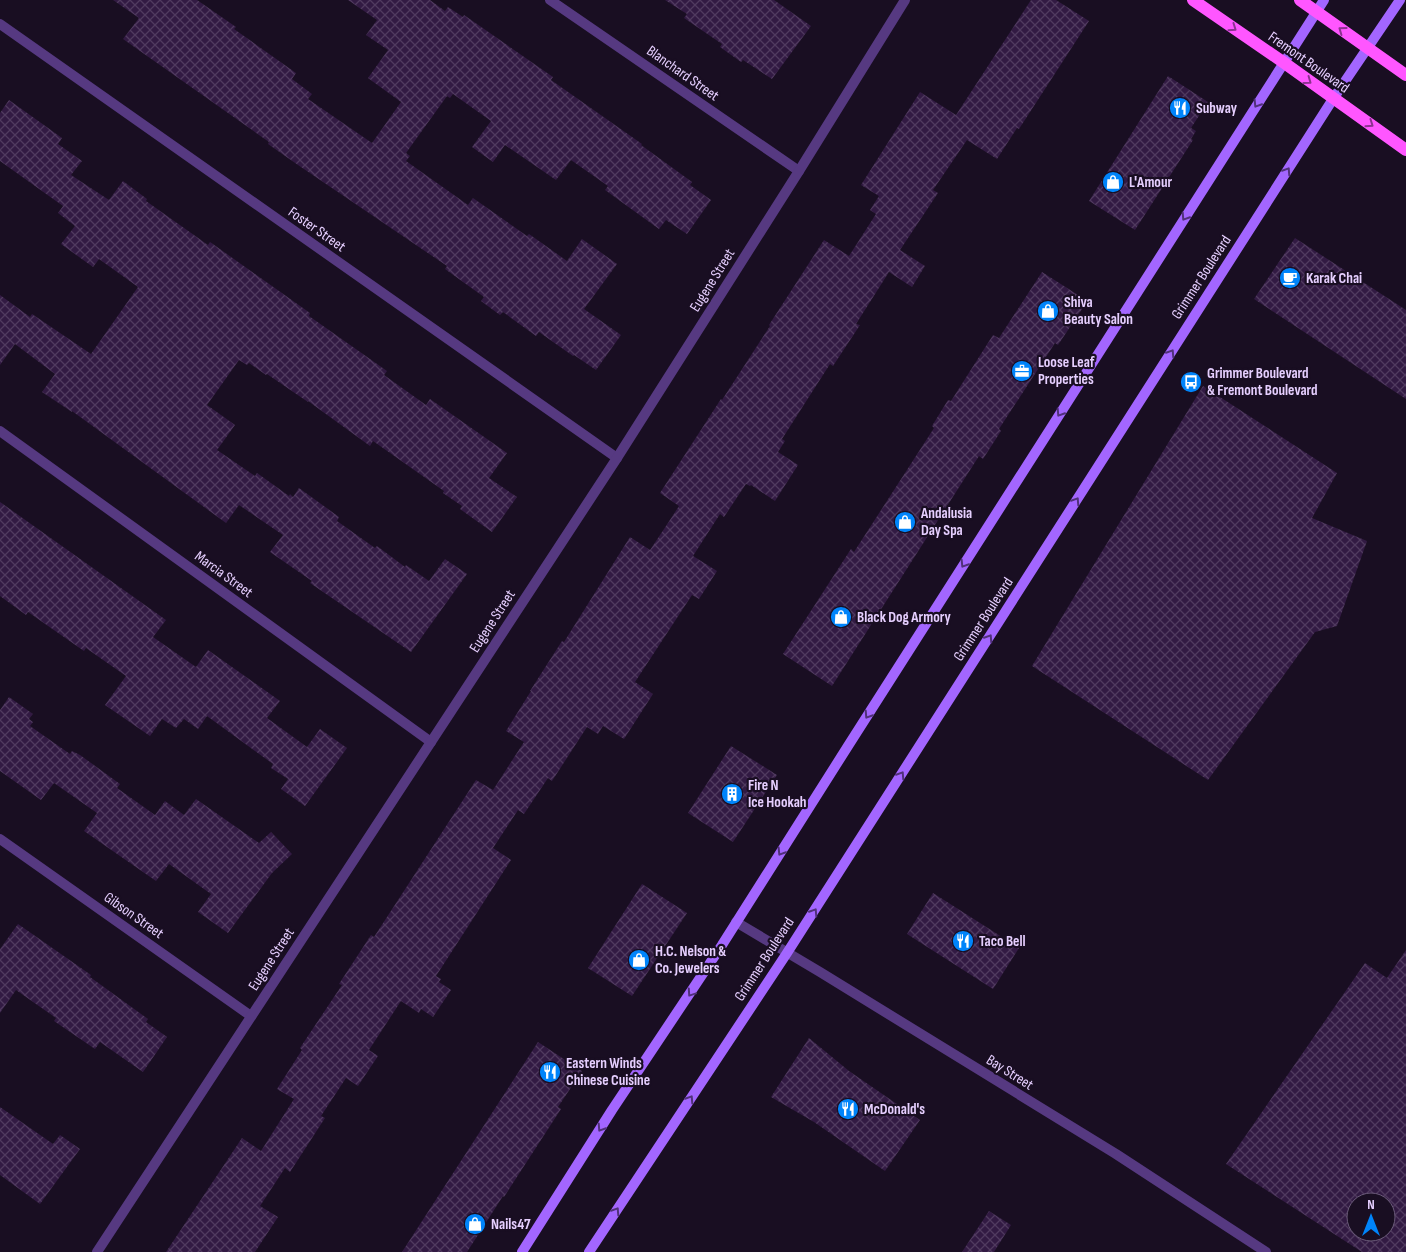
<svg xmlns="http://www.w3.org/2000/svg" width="1406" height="1252" font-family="'Sofia Sans Condensed',sans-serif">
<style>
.building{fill:url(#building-cross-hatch);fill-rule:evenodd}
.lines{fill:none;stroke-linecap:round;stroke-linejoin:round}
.street{stroke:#563981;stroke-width:10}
.secondary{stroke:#a366ff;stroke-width:10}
.primary{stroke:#ff56ff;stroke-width:12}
.oneway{stroke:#8c3290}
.oneway2{stroke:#50317a}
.labels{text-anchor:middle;stroke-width:4.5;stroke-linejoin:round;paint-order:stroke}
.street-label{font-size:15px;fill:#e6cfff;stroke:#190e22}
.poi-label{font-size:15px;font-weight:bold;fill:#e6cfff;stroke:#190e22;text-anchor:start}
</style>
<defs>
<pattern id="building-cross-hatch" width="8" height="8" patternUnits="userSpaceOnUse" patternTransform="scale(1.25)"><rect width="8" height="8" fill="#321a43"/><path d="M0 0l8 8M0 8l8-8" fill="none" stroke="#503a5f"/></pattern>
</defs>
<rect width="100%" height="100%" fill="#190e22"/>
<g class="building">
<path d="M 113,0 L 197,0 L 236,27 L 234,29 L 296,73 L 292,79 L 312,94 L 308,99 L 372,143 L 401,102 L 368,78 L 388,50 L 366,35 L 377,20 L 348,0 L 430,0 L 445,11 L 448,7 L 463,17 L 464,15 L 553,77 L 551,80 L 642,144 L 641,145 L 692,182 L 690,185 L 711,200 L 687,234 L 666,220 L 659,229 L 605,190 L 608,186 L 571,160 L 556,180 L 505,145 L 493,162 L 472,147 L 491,121 L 453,94 L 450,98 L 447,96 L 406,153 L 410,156 L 406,161 L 468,205 L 473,198 L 527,236 L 529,234 L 567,261 L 582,239 L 617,264 L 584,309 L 621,335 L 596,370 L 574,355 L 573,356 L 539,332 L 536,336 L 503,312 L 500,315 L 481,301 L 484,297 L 445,269 L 447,266 L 298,165 L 268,144 L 269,142 L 123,39 L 139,18 Z"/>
<path d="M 665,0 L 774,0 L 811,26 L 772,79 L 743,60 L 741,62 L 720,47 L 722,44 L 684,18 L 687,14 Z"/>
<path d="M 1031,0 L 1056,0 L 1089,21 L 1019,129 L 1017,128 L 997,159 L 967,140 L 933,190 L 938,193 L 900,250 L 925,266 L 912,287 L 889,272 L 856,324 L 860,325 L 833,366 L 830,364 L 782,439 L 785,441 L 778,452 L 798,465 L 775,501 L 751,485 L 750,486 L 746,484 L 724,517 L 720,514 L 693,556 L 717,571 L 699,599 L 692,595 L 635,682 L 653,694 L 624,739 L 603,726 L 598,734 L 587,727 L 552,781 L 548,778 L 524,814 L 518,810 L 493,848 L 511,860 L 436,976 L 441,979 L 439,982 L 451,990 L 433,1017 L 421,1009 L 419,1013 L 401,1001 L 369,1050 L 378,1056 L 358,1086 L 346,1078 L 321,1116 L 325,1118 L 290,1172 L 285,1168 L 260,1206 L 278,1217 L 255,1252 L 166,1252 L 242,1138 L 261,1151 L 294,1099 L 277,1089 L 302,1050 L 300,1048 L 342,985 L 339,984 L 371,935 L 374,937 L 476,780 L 493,790 L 524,742 L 506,731 L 531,691 L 530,691 L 562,641 L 564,642 L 630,537 L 650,550 L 666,526 L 679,506 L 660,493 L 721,399 L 722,400 L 770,326 L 769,325 L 824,240 L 849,256 L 876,214 L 870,210 L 879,196 L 861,185 L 920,92 L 956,115 Z"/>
<path d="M 1168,76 L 1208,102 L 1191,128 L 1196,131 L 1191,139 L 1193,140 L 1135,230 L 1089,201 Z"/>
<path d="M 9,100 L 62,138 L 58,144 L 82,161 L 71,175 L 109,200 L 123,181 L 147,199 L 146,201 L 208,245 L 210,242 L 310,313 L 309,316 L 387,371 L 384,375 L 426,405 L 430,399 L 507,453 L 489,478 L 517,497 L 492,532 L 460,509 L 462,506 L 443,493 L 444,491 L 373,441 L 370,446 L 308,401 L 308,402 L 267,374 L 266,375 L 249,363 L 247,365 L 239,360 L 207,405 L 235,425 L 217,450 L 255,476 L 257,473 L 289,496 L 290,494 L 293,497 L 299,488 L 339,517 L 337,521 L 375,548 L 377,546 L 405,567 L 406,565 L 429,581 L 445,559 L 467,574 L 411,652 L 310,583 L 312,581 L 270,552 L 283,535 L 239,505 L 226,523 L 72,411 L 72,412 L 42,392 L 55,374 L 15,344 L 0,365 L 0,295 L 30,317 L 32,314 L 91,354 L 138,287 L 99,259 L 93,267 L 61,244 L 75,226 L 58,213 L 63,206 L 0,161 L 0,113 Z"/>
<path d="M 1295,238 L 1406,310 L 1406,399 L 1254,299 Z"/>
<path d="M 1042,272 L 1078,295 L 1075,301 L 1084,306 L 1058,345 L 1055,343 L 999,429 L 1001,431 L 983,459 L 979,456 L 832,686 L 783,654 L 851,549 L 854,552 L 934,428 L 932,426 L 948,400 L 951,401 L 993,335 L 999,338 Z"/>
<path d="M 1203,386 L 1337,473 L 1312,518 L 1367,541 L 1337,626 L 1315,632 L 1208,780 L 1032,666 Z"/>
<path d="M 0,502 L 166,620 L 153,637 L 196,667 L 208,650 L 280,701 L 267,718 L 307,747 L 320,729 L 347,748 L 305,806 L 281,789 L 288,779 L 271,768 L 273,764 L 207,716 L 198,729 L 184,719 L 176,728 L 162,719 L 150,736 L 105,705 L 126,676 L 86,648 L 84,651 L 28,612 L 26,615 L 0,596 Z"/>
<path d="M 9,697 L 33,714 L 29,719 L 33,722 L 30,726 L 70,754 L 72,751 L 80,755 L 120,784 L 117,788 L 155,815 L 165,801 L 184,815 L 196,799 L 259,843 L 271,832 L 292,854 L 272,873 L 228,933 L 198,912 L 211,894 L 169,864 L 156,881 L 84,831 L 97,813 L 54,783 L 41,800 L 0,771 L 0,710 Z"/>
<path d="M 731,746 L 777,775 L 733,842 L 688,813 Z"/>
<path d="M 642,884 L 687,913 L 632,996 L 588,968 Z"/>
<path d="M 933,893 L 1019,948 L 993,989 L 907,934 Z"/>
<path d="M 18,924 L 91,975 L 90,977 L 148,1019 L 146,1022 L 167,1037 L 143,1072 L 100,1042 L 95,1049 L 54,1021 L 56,1018 L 16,990 L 0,1013 L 0,949 Z"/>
<path d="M 1406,950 L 1406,1252 L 1362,1252 L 1226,1164 L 1365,963 L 1387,978 ZM 1356,1202 L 1386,1202 L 1386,1232 L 1356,1232 Z"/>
<path d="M 809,1038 L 849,1071 L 920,1120 L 885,1171 L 814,1122 L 771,1097 Z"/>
<path d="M 538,1042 L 582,1071 L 558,1107 L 561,1109 L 504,1197 L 503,1196 L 467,1252 L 402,1252 Z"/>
<path d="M 0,1107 L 53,1144 L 60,1135 L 80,1149 L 40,1204 L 0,1175 Z"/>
<path d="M 989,1211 L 1011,1225 L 994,1252 L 962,1252 Z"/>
</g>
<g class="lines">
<g class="street">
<path d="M 550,0 L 799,171"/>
<path d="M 0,24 L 617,458"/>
<path d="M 0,431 L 431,742"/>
<path d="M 0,839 L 251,1016"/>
<path d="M 736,922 L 820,972 L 1116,1154 L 1266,1252"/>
<path d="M 97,1252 L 617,458 L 799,171 L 905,0"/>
</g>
<g class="secondary">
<path d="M 522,1252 L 612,1110 L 722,945 L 848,746 L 1324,0"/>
<path d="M 589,1252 L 787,953 L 1333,99 L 1400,0"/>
</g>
<g class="primary">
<path d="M 1193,0 L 1283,62 L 1406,150"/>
<path d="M 1300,0 L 1406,75"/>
</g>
</g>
<defs><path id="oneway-chevron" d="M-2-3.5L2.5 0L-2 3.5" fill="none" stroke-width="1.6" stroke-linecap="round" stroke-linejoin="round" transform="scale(1.25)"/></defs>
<g class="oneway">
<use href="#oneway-chevron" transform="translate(1233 28) rotate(35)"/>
<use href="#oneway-chevron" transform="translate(1342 30) rotate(-144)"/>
<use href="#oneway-chevron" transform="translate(1308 81) rotate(36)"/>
<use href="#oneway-chevron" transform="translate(1370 124) rotate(35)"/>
</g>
<g class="oneway2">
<use href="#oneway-chevron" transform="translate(1257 104) rotate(122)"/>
<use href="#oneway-chevron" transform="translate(1287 171) rotate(-57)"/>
<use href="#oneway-chevron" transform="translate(1185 217) rotate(123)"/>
<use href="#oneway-chevron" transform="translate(1171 353) rotate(-57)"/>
<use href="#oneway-chevron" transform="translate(1060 413) rotate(123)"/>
<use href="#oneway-chevron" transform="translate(1076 501) rotate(-57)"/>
<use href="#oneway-chevron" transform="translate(964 564) rotate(122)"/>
<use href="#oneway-chevron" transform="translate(989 638) rotate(-57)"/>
<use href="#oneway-chevron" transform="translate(868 715) rotate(123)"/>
<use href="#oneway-chevron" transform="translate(901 775) rotate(-57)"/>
<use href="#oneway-chevron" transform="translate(781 852) rotate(122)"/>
<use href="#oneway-chevron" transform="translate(814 912) rotate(-57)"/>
<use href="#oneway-chevron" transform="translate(691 993) rotate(124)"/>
<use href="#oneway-chevron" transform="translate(690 1099) rotate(-57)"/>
<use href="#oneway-chevron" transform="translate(601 1128) rotate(123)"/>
<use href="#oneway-chevron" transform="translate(616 1211) rotate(-57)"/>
</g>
<defs>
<g id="restaurant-disc" transform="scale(1.125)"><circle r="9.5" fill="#0084fa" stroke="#190e22"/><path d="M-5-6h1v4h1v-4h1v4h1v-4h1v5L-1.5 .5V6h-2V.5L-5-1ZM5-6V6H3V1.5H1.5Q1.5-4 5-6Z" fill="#fff"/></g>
<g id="shop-disc" transform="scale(1.125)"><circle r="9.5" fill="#0084fa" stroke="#190e22"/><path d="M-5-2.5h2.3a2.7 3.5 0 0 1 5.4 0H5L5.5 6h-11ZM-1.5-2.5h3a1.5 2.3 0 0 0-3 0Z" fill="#fff"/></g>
<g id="cafe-disc" transform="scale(1.125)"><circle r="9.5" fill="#0084fa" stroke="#190e22"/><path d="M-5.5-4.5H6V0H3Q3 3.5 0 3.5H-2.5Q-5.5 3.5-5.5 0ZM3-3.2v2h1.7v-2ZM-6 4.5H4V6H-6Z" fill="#fff"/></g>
<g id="office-disc" transform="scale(1.125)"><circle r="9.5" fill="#0084fa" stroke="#190e22"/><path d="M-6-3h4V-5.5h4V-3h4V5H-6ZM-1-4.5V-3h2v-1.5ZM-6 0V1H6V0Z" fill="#fff"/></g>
<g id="bus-disc" transform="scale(1.125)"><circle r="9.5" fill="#0084fa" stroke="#190e22"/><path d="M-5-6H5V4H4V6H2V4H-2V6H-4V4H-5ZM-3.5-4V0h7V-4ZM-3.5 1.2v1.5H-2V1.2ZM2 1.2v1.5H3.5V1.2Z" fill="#fff"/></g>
<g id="building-disc" transform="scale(1.125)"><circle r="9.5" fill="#0084fa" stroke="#190e22"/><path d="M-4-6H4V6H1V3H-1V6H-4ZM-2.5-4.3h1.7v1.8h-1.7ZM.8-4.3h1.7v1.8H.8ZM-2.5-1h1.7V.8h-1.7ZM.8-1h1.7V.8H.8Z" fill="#fff"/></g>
</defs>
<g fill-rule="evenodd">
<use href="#restaurant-disc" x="1180" y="108"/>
<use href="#shop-disc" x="1113" y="182"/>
<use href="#cafe-disc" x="1290" y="278"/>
<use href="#shop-disc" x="1048" y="311"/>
<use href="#office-disc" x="1022" y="371"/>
<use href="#bus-disc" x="1191" y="382"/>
<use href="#shop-disc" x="905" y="522"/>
<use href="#shop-disc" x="841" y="617"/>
<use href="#building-disc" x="732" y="794"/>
<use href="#restaurant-disc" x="963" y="941"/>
<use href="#shop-disc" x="639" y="960"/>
<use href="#restaurant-disc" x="550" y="1072"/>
<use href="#restaurant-disc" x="848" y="1109"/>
<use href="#shop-disc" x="475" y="1224"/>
</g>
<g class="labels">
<g class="street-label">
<text transform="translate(1309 62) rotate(35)" y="5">Fremont Boulevard</text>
<text transform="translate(683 73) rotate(35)" y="5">Blanchard Street</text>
<text transform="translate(317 229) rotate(35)" y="5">Foster Street</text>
<text transform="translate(1201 277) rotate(-57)" y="5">Grimmer Boulevard</text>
<text transform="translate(712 280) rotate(-58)" y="5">Eugene Street</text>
<text transform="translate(224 574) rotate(36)" y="5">Marcia Street</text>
<text transform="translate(983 619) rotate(-57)" y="5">Grimmer Boulevard</text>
<text transform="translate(492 621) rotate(-57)" y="5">Eugene Street</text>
<text transform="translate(134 915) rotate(35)" y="5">Gibson Street</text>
<text transform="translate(271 959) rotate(-57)" y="5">Eugene Street</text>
<text transform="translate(764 959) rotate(-57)" y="5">Grimmer Boulevard</text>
<text transform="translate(1010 1072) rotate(32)" y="5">Bay Street</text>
</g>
<g class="poi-label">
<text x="1196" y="113">Subway</text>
<text x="1129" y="187">L'Amour</text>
<text x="1306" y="283">Karak Chai</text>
<text x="1064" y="307">Shiva<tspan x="1064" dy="17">Beauty Salon</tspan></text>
<text x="1038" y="367">Loose Leaf<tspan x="1038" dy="17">Properties</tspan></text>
<text x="1207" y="378">Grimmer Boulevard<tspan x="1207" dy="17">&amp; Fremont Boulevard</tspan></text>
<text x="921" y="518">Andalusia<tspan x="921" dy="17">Day Spa</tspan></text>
<text x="857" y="622">Black Dog Armory</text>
<text x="748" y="790">Fire N<tspan x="748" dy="17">Ice Hookah</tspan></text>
<text x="979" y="946">Taco Bell</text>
<text x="655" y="956">H.C. Nelson &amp;<tspan x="655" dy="17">Co. Jewelers</tspan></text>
<text x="566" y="1068">Eastern Winds<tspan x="566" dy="17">Chinese Cuisine</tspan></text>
<text x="864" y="1114">McDonald's</text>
<text x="491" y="1229">Nails47</text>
</g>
</g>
<g transform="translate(1371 1217)"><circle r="24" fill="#190e22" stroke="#6b5b7a"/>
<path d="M0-4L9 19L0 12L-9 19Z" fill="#0084fa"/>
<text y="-8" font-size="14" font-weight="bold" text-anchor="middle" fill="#e6cfff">N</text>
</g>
</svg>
